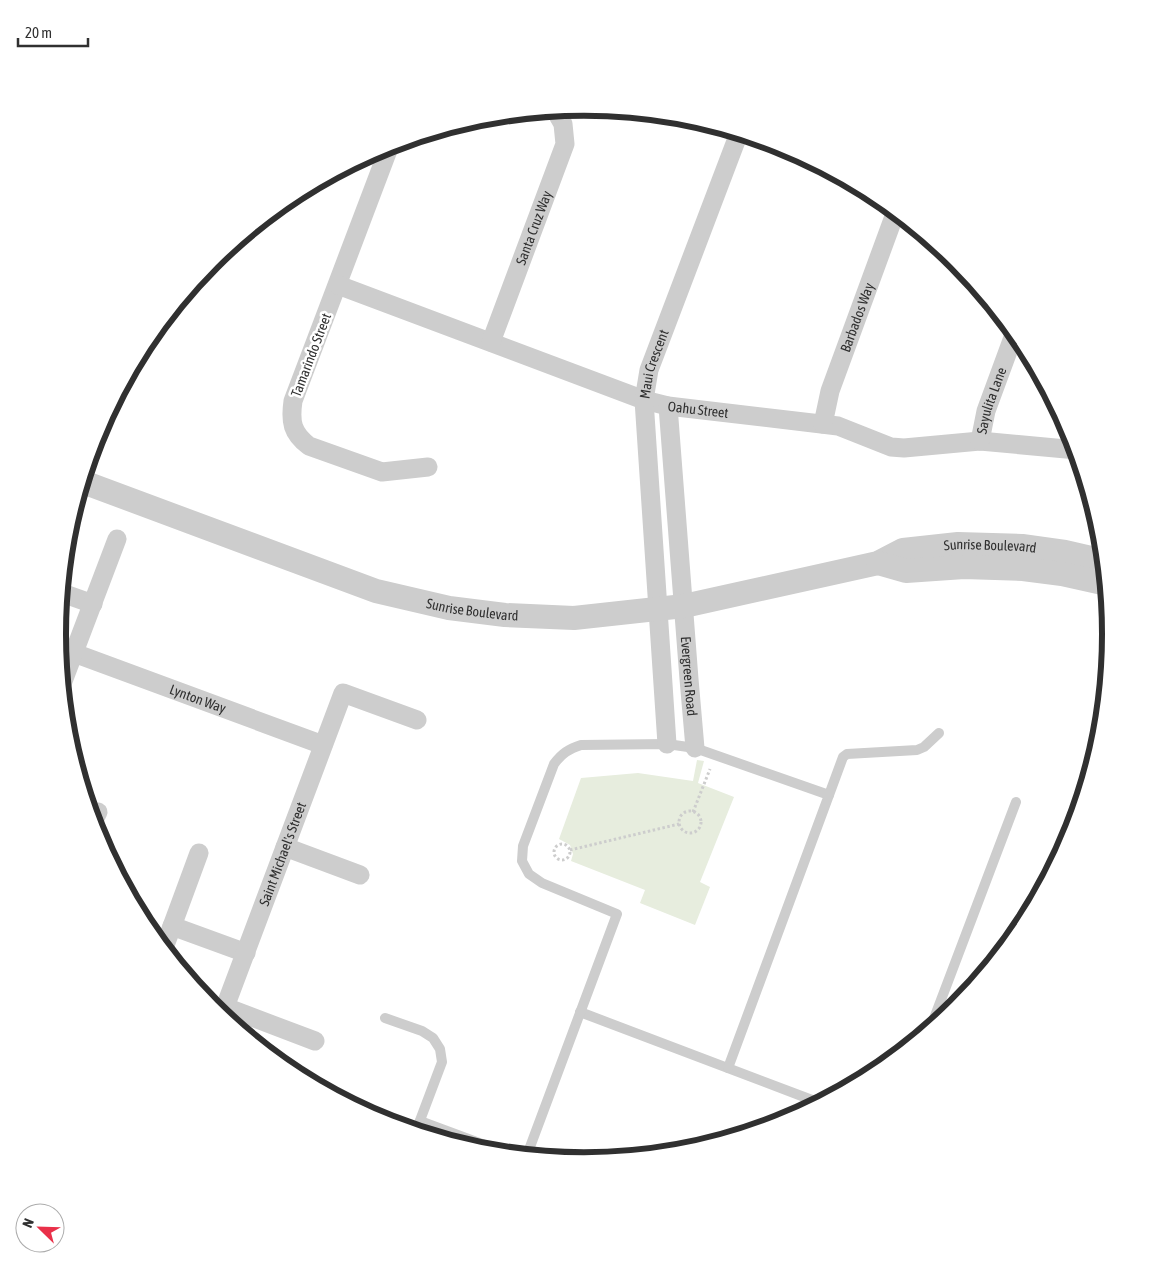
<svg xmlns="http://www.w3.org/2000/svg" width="1169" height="1268" font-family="'Asap Condensed',sans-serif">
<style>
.green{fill:#e7edde}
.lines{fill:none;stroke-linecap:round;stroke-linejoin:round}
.path{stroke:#cdcdcd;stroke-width:3;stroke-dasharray:2.5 2.5;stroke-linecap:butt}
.service{stroke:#cdcdcd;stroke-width:10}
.minor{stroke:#cdcdcd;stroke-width:19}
.tertiary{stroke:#cdcdcd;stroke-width:24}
.labels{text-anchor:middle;stroke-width:5;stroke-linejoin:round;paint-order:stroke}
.street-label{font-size:14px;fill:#303030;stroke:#fff}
.rim{fill:none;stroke:#303030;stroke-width:6}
</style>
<rect width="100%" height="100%" fill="#fff"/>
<path class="green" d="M 697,760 L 704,761 L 698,783 L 734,797 L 700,882 L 710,887 L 695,925 L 640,903 L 645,890 L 571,861 L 573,854 L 570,845 L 559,839 L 581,778 L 638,773 L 693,781 Z"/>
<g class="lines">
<g class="path">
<circle cx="690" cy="822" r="11"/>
<path d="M 693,812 L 710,769"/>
<circle cx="562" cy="852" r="8"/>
<path d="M 570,850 L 679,824"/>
</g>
<g class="service">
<path d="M 829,795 L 843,757 L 847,754 L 917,750 L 924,747 L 939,733"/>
<path d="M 580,1012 L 820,1103"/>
<path d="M 385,1018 L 422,1031 L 433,1038 L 440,1049 L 442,1062 L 416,1131"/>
<path d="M 930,1029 L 1016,802"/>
<path d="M 420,1121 L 509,1154"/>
<path d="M 527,1155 L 617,914 L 542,883 L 529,874 L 522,861 L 523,846 L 554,764 C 562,753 569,749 581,745 L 667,744 L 695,748 L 829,795 L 728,1068"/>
</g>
<g class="minor">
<path d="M 390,145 L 293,401 C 290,422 292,433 309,446 L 382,472 L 428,467"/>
<path id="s1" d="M 338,285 L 644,400 L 668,406 L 838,426 L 891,447 L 904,448 L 980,441 L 1077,450"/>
<path id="s2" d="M 491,342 L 565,144 L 563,124 L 555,110"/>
<path id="s3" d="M 668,406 L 689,679 L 695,748"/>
<path id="s4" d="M 823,424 L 830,391 L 896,211"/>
<path id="s5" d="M 980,441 L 986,411 L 1015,332"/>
<path d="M 62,593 L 93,604"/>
<path id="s6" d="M 74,653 L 323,745"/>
<path d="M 62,684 L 117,539"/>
<path id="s7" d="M 667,744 L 644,400 L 649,370 L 739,133"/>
<path d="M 93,822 L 98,812"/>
<path d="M 285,847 L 360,875"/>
<path d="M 172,926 L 246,953"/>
<path d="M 164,948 L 199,853"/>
<path d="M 225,1007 L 315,1041"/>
<path id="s8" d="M 222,1015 L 343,693 L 417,720"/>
</g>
<g class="tertiary">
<path id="s9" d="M 83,482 L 376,591 L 449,608 L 505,615 L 574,618 L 684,606 L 878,563 L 903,550 L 958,544 L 1022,546 L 1065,552 L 1104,561"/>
<path d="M 878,563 L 906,571 L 964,567 L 1023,569 L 1062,574 L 1107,584"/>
</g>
</g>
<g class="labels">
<g class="street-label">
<text dy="5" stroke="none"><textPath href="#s2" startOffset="122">Santa Cruz Way</textPath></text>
<text dy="5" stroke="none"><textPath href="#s4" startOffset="112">Barbados Way</textPath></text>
<text transform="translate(311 355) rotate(-69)" y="5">Tamarindo Street</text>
<text dy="5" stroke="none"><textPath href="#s7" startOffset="382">Maui Crescent</textPath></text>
<text dy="5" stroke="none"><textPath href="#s5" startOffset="42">Sayulita Lane</textPath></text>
<text dy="5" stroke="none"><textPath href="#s1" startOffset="382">Oahu Street</textPath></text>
<text dy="5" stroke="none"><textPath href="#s9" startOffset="938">Sunrise Boulevard</textPath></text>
<text dy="5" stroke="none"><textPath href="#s9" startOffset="411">Sunrise Boulevard</textPath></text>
<text dy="5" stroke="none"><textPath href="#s3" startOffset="271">Evergreen Road</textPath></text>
<text dy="5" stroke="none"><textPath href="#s6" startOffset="132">Lynton Way</textPath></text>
<text dy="5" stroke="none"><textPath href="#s8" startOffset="172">Saint Michael's Street</textPath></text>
</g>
</g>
<path d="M0 0H1169V1268H0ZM66 634a518 518 0 1 1 1036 0a518 518 0 1 1-1036 0Z" fill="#fff" fill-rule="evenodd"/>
<path class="rim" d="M66 634a518 518 0 1 1 1036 0a518 518 0 1 1-1036 0Z"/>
<g transform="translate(40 1228) rotate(293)"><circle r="24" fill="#ffffff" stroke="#acacac"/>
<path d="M0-4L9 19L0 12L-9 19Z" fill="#e93049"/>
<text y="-8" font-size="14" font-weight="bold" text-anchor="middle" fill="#303030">N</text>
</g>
<path d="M18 38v8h70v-8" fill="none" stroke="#303030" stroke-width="2.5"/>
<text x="25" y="38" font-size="15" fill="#303030" stroke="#ffffff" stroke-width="4" paint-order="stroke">20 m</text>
</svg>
